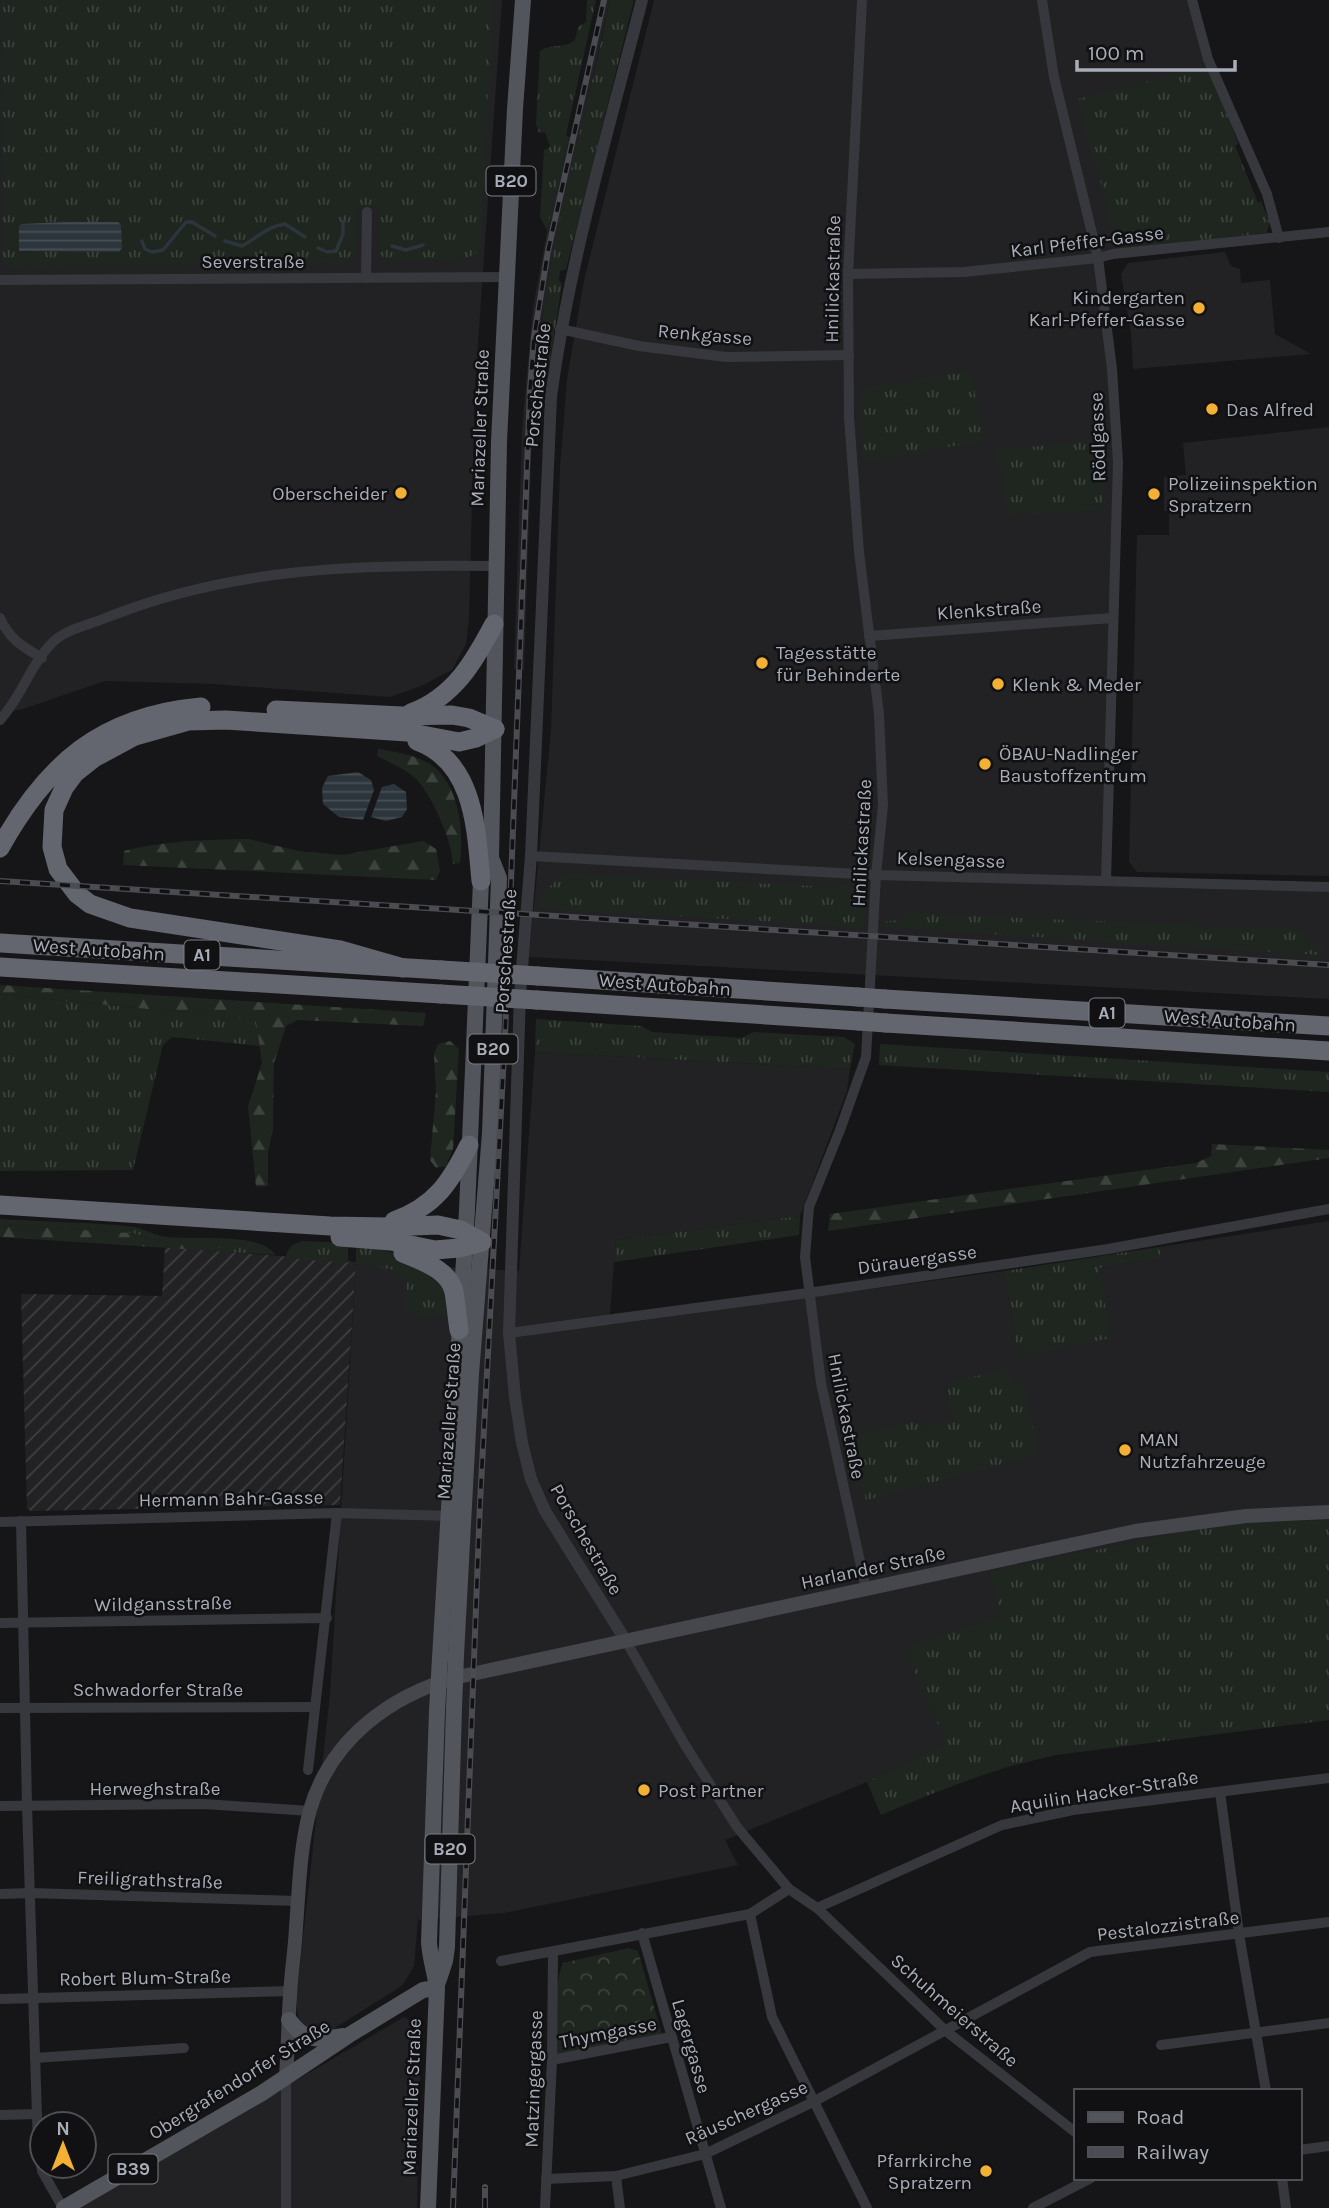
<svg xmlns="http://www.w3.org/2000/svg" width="1329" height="2208" font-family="Karla,sans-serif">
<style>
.built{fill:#222225}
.industrial{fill:url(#industrial-furrows)}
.grass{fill:url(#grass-tufts)}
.forest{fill:url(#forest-firs)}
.park{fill:url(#park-crowns)}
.water{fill:url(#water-rules)}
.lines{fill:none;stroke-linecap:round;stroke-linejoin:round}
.stream{stroke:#2c353c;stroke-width:3.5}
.minor{stroke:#37383d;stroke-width:10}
.tertiary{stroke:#37383d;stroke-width:12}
.secondary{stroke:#45474d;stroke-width:14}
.primary{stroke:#53555c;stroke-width:16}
.motorway{stroke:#63666e;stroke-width:19}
.rail-casing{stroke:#4a4c52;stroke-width:6}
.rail{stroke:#111113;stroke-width:3.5;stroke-dasharray:10;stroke-linecap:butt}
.primary-bridge{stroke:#53555c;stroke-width:16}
.motorway-bridge{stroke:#63666e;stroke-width:19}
.poi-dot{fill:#f2b134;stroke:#111113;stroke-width:2.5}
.labels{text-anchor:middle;stroke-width:5;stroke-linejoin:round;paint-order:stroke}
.shield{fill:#111113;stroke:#7b7e86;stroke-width:2}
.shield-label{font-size:18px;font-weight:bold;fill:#a8adb8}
.street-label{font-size:19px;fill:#a8adb8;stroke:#111113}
.poi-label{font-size:19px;fill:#a8adb8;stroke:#111113;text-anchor:start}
</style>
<defs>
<pattern id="industrial-furrows" width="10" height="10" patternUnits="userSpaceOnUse" patternTransform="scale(1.75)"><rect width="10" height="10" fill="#222225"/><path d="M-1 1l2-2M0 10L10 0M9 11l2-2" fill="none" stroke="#3f3f43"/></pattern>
<pattern id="grass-tufts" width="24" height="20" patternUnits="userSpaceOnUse" patternTransform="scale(1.75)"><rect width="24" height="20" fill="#1e261f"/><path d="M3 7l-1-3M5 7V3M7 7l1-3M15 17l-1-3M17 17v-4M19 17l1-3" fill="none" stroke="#3c433d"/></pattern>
<pattern id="forest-firs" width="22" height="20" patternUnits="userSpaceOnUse" patternTransform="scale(1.75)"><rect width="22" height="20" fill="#1e261f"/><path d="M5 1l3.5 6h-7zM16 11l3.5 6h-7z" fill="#3c433d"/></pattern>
<pattern id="park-crowns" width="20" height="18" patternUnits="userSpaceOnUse" patternTransform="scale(1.75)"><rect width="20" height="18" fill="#1e261f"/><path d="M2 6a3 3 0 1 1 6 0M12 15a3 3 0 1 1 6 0" fill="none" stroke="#3c433d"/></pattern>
<pattern id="water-rules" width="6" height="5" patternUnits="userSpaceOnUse" patternTransform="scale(1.75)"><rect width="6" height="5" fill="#2c353c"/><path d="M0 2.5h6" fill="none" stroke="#485056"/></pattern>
</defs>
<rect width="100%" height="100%" fill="#161618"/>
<g class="built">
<path d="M 0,0 L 502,0 L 475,386 L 469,618 L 466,644 L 452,670 L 421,686 L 390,697 L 213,684 L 105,681 L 23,709 L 0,713 Z"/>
<path d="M 602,0 L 610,0 L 554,250 L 543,314 L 532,430 L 524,670 L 514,669 L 522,429 L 533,308 L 552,204 L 569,137 L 571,137 Z"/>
<path d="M 654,0 L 1189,0 L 1208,66 L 1238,143 L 1235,146 L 1258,203 L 1261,201 L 1270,223 L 1096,256 L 1109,366 L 1116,462 L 1103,880 L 1329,892 L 1329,999 L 529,957 L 551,730 L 560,468 L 567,379 L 584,280 Z"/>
<path d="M 1225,252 L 1231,266 L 1240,269 L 1241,283 L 1270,280 L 1275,334 L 1311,354 L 1133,369 L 1131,333 L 1121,274 L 1128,263 Z"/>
<path d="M 1329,427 L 1329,876 L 1137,872 L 1129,862 L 1137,535 L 1169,535 L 1169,511 L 1164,511 L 1164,477 L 1186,475 L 1183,443 Z"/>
<path d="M 535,1052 L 850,1069 L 847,1091 L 800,1216 L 616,1240 L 609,1325 L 1004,1271 L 1018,1355 L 1099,1268 L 1160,1258 L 1159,1247 L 1329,1221 L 1329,1520 L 1258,1521 L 989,1573 L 1003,1617 L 946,1743 L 867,1782 L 725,1840 L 738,1865 L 504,1913 L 418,1920 L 414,1966 L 403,1985 L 330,2031 L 311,2031 L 299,2023 L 296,2000 L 330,1694 L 356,1262 L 519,1271 Z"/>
<path d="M 404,2017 L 421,2027 L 417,2208 L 78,2208 Z"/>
</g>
<path class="industrial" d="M 165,1247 L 356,1262 L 340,1505 L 31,1511 L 27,1509 L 21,1294 L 162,1296 Z"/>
<g class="grass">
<path d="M 1,0 L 492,0 L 481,243 C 479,249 477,253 471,256 C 460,261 410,259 393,261 L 380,255 L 379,206 L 357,206 L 356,256 L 346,262 L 5,267 L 3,264 Z"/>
<path d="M 587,0 L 596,0 L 566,135 L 569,137 L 547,230 L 540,217 L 544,150 L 550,147 L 545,132 L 539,133 L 536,124 L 540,51 C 552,43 564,49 575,40 L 578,27 L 586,22 Z"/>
<path d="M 610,0 L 634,0 L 566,269 L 560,271 L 559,280 L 562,284 L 549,366 L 538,364 C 547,241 586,121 610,0 Z"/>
<path d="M 1208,66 L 1238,143 L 1235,146 L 1258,203 L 1261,201 L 1270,223 L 1266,233 L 1119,249 L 1078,99 Z"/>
<path d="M 971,371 L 983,441 L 863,461 L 861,389 Z"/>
<path d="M 1101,440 L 1103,509 L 1009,515 L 997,450 Z"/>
<path d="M 570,874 L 852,888 L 864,894 L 864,927 L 541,908 L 541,895 L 558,879 Z"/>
<path d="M 906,913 L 1302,930 L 1312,945 L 1322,946 L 1322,955 L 884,927 L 884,922 L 898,920 Z"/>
<path d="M 0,994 L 256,1020 L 260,1046 L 172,1037 L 163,1045 L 133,1170 L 0,1171 Z"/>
<path d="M 536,1019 L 641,1026 L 652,1032 L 741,1038 L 754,1032 L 844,1037 L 855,1044 L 850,1069 L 535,1052 Z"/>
<path d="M 880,1044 L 1329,1072 L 1329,1092 L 879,1065 Z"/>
<path d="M 800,1216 L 799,1235 L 614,1262 L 616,1240 Z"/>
<path d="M 0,1219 C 45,1222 91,1222 135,1227 C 144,1229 152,1234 161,1236 C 186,1242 261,1230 275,1255 L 214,1251 L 220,1247 L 157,1240 L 132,1233 L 0,1225 Z"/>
<path d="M 303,1241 L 348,1243 L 348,1263 L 286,1258 C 287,1247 292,1244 303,1241 Z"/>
<path d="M 356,1244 L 388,1251 L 437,1273 L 447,1294 L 446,1316 L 407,1314 L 407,1281 L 391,1269 L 356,1264 Z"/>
<path d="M 1159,1247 L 1161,1258 L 1099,1268 L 1111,1338 L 1018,1356 L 1004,1271 Z"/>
<path d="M 1007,1369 L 1011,1385 L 1022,1382 L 1039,1454 L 866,1500 L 852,1437 L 920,1420 L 922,1428 L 955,1420 L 946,1383 Z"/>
<path d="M 1329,1520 L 1329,1720 L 1056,1755 C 995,1768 939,1790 881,1815 L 867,1782 L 946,1743 L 904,1647 L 1002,1617 L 989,1572 L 1200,1529 L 1258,1521 Z"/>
</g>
<g class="forest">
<path d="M 378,749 C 397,752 418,755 434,767 C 460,788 464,833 460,863 L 453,864 C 452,841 432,794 415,778 C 404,768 390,763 377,756 Z"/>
<path d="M 249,839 L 298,851 L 342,855 L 423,841 L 436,849 L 440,871 L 436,880 L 123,865 L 124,851 C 165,840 207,840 249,839 Z"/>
<path d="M 0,985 L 426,1013 L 423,1026 L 298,1020 L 286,1026 L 274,1063 L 273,1129 L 268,1152 L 268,1186 L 256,1187 L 248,1106 L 262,1063 L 256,1020 L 0,994 Z"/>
<path d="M 450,1041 L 459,1049 L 453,1149 L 446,1166 L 436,1168 L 430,1160 L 436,1091 L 434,1054 L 438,1044 Z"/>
<path d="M 1212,1144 L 1329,1150 L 1329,1158 L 828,1231 L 830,1214 L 1196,1163 L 1211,1156 Z"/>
<path d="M 0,1225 L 132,1233 L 157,1240 L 214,1242 L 220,1247 L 214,1251 L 0,1237 Z"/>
</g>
<path class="park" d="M 629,1948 L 638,1951 L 662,2035 L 558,2054 L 556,2052 C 557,2027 553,1986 563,1963 Z"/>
<g class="water">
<path d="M 66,222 L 118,222 L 121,225 L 122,248 L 119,252 L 19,251 L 19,226 L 22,224 Z"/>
<path d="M 358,772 L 371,780 L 374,790 L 363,820 L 339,817 L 323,804 L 322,788 L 328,776 Z"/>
<path d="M 394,784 L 406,792 L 407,809 L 402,817 L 386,821 L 371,817 L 382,787 Z"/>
</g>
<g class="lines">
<g class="stream">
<path d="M 142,241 L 145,249 L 152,252 L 163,250 L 186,222 L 192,222 L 215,236"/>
<path d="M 225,241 L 242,246 C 257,238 268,226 285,224 L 305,237"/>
<path d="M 392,246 L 406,250 L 423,245"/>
<path d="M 318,248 L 327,252 L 336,251 L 343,234 L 343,221"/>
</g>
<g class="minor">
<path d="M 862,0 L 848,274 L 849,417 L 859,552 L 879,714 L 883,805 L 876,875 L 866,1057 L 840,1130 L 809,1207 L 805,1257 L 821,1383 L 866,1589"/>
<path d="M 1042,0 L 1054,77 L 1098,258 L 1112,369 L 1118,462 L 1106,881"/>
<path d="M 1192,0 L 1208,59 L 1267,194 L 1279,238"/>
<path d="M 848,274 L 964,272 L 1098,258 L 1113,254 L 1329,232"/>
<path d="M 366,278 L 367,212"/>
<path d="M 0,280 L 507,277"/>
<path d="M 560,329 L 639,346 L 726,357 L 849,355"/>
<path d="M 0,618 C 9,639 23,647 42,658"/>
<path d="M 869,636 L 1112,618"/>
<path d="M 0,720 C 22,696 31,663 54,641 C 67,629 92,624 108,617 C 234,567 362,564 496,566"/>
<path d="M 531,856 L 876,875 L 1329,887"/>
<path d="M 509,1333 L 808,1293 L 1108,1249 L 1329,1209"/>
<path d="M 21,1521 L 27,1805 L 38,2147 L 42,2171 L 63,2208"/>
<path d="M 0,1522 L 337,1513 L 453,1516"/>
<path d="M 0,1623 L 327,1618"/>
<path d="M 626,1641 L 685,1745 L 737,1827 L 789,1889 L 817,1908 L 946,2031 L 1075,2132"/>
<path d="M 0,1708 L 315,1707"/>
<path d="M 308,1770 L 337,1513"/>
<path d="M 1220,1792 L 1239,1934 L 1266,2091"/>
<path d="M 0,1806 L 204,1804 L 310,1811"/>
<path d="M 0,1894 L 30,1893 L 298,1901"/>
<path d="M 817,1908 L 1002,1825 L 1073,1810 L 1329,1778"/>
<path d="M 750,1914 L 772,2017 L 867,2208"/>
<path d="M 642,1933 L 721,2208"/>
<path d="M 501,1961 L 750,1914 L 789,1889"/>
<path d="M 0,1999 L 290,1991"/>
<path d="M 1161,2045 L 1329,2023"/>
<path d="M 35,2058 L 184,2048"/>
<path d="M 552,2060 L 671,2037"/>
<path d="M 0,2115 L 37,2114"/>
<path d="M 1299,2150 L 1329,2146"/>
<path d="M 616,2176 L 620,2208"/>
<path d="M 1282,2178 L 1286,2208"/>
<path d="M 546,2179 L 616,2176 L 705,2154 L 813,2102 L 1090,1952 L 1329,1922"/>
<path d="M 286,2208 L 286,2076"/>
<path d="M 545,2208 L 552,2060 L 553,1952"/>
<path d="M 1033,2208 L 1091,2178"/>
</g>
<path class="tertiary" d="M 626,1641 L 545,1511 L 531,1479 L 522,1443 L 515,1397 L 509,1333 L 520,994 L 531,856 L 551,397 C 569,262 608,132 642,0"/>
<path class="secondary" d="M 286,2076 C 288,2050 288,2023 290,1996 C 291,1973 295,1950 296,1927 C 299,1889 300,1847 310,1810 C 330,1740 390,1695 458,1677 L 1135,1531 L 1246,1516 L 1329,1512"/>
<g class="primary">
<path d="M 456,1655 L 471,1374 L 490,1133 L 499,878 L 491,858"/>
<path d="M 440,1658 L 467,1210 L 481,881 L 491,858 L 499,442 L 515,109 L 523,0"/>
<path d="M 438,1982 L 445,1961 L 447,1947 L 454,1708"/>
<path d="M 289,2020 C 305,2042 316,2040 343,2036"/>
<path d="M 64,2208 L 262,2093 L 349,2035 L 423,1990 L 437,1988"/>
<path d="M 428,2208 L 437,1988 C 435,1972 430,1959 429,1942 L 437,1711"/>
</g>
<g class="motorway">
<path d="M 276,710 L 402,716 L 452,715 L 469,718 L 495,729"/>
<path d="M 411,713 C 454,697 474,662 494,624"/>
<path d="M 417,741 C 475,762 476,829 481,881"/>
<path d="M 0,848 C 47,763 102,716 201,707"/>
<path d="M 0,943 L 442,970"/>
<path d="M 0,967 L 441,994"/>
<path d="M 403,968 L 340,950 L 130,918 L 90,904 L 77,894 L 58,869 L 52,847 L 54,810 L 64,788 L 75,773 L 94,758 L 135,736 L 188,721 L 226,720 L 407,732 L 459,742 L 476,738 L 495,729"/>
<path d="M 538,976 L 858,997"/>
<path d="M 885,999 L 1329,1026"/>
<path d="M 537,1000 L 859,1021"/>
<path d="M 886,1023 L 1329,1051"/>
<path d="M 0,1205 L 330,1226 L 388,1227 L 438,1225 L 461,1230 L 482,1242"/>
<path d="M 394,1221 C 435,1206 450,1183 469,1145"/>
<path d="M 340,1237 L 391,1241 L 435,1250 L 459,1248 L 482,1242"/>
<path d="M 403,1253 C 421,1261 449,1269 454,1292 C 456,1304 457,1317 459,1330"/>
</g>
<g class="rail-casing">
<g id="rail">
<path d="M 0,881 L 1329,965"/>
<path d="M 453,2208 L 480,1503 L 505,1036 L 530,390 L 534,337 L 548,251 L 604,0"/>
<path d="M 485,2208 L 485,2187"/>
</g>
</g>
<use href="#rail" class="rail"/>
<g class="primary-bridge">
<path d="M 454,1708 L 456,1655"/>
<path d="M 437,1711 L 440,1658"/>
</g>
<g class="motorway-bridge">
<path d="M 442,970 L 538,976"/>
<path d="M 441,994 L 537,1000"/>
<path d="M 858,997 L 885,999"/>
<path d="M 859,1021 L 886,1023"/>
</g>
</g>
<g class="poi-dot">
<circle cx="1199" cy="308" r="7"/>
<circle cx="1212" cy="409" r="7"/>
<circle cx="401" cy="493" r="7"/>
<circle cx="1154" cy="494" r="7"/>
<circle cx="762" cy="663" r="7"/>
<circle cx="998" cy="684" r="7"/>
<circle cx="985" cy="764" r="7"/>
<circle cx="1125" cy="1450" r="7"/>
<circle cx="644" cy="1790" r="7"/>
<circle cx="986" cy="2171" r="7"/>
</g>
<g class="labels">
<g class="shield">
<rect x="486.5" y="166.5" width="49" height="29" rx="5"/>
<rect x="184.5" y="940.5" width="35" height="29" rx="5"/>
<rect x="1089.5" y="998.5" width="35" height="29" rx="5"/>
<rect x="468.5" y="1034.5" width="49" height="29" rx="5"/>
<rect x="425.5" y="1834.5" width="49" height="29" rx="5"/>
<rect x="108.5" y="2154.5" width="49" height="29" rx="5"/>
</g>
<g class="shield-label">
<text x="511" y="187">B20</text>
<text x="202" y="961">A1</text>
<text x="1107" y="1019">A1</text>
<text x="493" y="1055">B20</text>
<text x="450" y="1855">B20</text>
<text x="133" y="2175">B39</text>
</g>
<g class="street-label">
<text transform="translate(1087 241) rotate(-7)" y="7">Karl Pfeffer-Gasse</text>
<text x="253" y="268">Severstraße</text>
<text transform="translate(832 279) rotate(-89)" y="7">Hnilickastraße</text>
<text transform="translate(705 334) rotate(5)" y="7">Renkgasse</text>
<text transform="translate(537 385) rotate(-84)" y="7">Porschestraße</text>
<text transform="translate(479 428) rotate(-88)" y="7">Mariazeller Straße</text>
<text transform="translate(1097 437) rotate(-92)" y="7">Rödlgasse</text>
<text transform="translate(989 609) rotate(-4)" y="7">Klenkstraße</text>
<text transform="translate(861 843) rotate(-87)" y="7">Hnilickastraße</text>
<text transform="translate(951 859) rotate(2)" y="7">Kelsengasse</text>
<text transform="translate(99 949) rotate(4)" y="7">West Autobahn</text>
<text transform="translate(505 951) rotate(-86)" y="7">Porschestraße</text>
<text transform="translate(665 984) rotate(4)" y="7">West Autobahn</text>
<text transform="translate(1230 1020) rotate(4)" y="7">West Autobahn</text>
<text transform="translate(917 1259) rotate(-8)" y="7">Dürauergasse</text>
<text transform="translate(847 1416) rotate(79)" y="7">Hnilickastraße</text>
<text transform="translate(448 1421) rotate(-86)" y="7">Mariazeller Straße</text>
<text transform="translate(231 1498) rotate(-1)" y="7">Hermann Bahr-Gasse</text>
<text transform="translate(587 1539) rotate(60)" y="7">Porschestraße</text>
<text transform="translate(873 1567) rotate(-12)" y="7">Harlander Straße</text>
<text transform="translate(163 1603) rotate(-1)" y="7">Wildgansstraße</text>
<text x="158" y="1696">Schwadorfer Straße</text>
<text x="155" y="1795">Herweghstraße</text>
<text transform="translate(1104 1791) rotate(-9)" y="7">Aquilin Hacker-Straße</text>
<text transform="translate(150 1879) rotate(2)" y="7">Freiligrathstraße</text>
<text transform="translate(1168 1925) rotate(-7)" y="7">Pestalozzistraße</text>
<text transform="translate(145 1977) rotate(-1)" y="7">Robert Blum-Straße</text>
<text transform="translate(955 2010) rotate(41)" y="7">Schuhmeierstraße</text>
<text transform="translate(608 2032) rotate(-11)" y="7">Thymgasse</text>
<text transform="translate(692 2046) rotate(74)" y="7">Lagergasse</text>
<text transform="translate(239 2079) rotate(-32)" y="7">Obergrafendorfer Straße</text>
<text transform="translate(533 2079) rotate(-88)" y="7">Matzingergasse</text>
<text transform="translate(411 2097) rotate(-88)" y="7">Mariazeller Straße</text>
<text transform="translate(746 2112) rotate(-24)" y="7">Räuschergasse</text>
</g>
<g class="poi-label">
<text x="1185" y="304" text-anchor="end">Kindergarten<tspan x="1185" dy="22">Karl-Pfeffer-Gasse</tspan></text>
<text x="1226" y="416">Das Alfred</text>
<text x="1168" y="490">Polizeiinspektion<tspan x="1168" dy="22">Spratzern</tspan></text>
<text x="387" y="500" text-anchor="end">Oberscheider</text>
<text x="776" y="659">Tagesstätte<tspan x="776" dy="22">für Behinderte</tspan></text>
<text x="1012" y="691">Klenk &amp; Meder</text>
<text x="999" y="760">ÖBAU-Nadlinger<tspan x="999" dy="22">Baustoffzentrum</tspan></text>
<text x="1139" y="1446">MAN<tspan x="1139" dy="22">Nutzfahrzeuge</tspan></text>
<text x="658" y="1797">Post Partner</text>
<text x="972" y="2167" text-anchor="end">Pfarrkirche<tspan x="972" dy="22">Spratzern</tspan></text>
</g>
</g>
<rect x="1074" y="2089" width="228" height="91" fill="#111113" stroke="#4d4f55" stroke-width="2"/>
<rect x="1088" y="2112" width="35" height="10" fill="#53555c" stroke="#4d4f55" stroke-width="2"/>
<text x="1136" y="2124" font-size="21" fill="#a8adb8">Road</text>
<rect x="1088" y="2147" width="35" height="10" fill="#4a4c52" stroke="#4d4f55" stroke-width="2"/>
<text x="1136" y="2159" font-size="21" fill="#a8adb8">Railway</text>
<g transform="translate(63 2145)"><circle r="33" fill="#111113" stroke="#4d4f55" stroke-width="2"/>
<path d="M0-5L12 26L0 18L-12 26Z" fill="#f2b134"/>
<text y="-10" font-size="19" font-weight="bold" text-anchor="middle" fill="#a8adb8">N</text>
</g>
<path d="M1077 60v10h158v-10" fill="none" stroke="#a8adb8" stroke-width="3.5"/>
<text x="1088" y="60" font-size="21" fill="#a8adb8" stroke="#111113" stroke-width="5" paint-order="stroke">100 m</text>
</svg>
